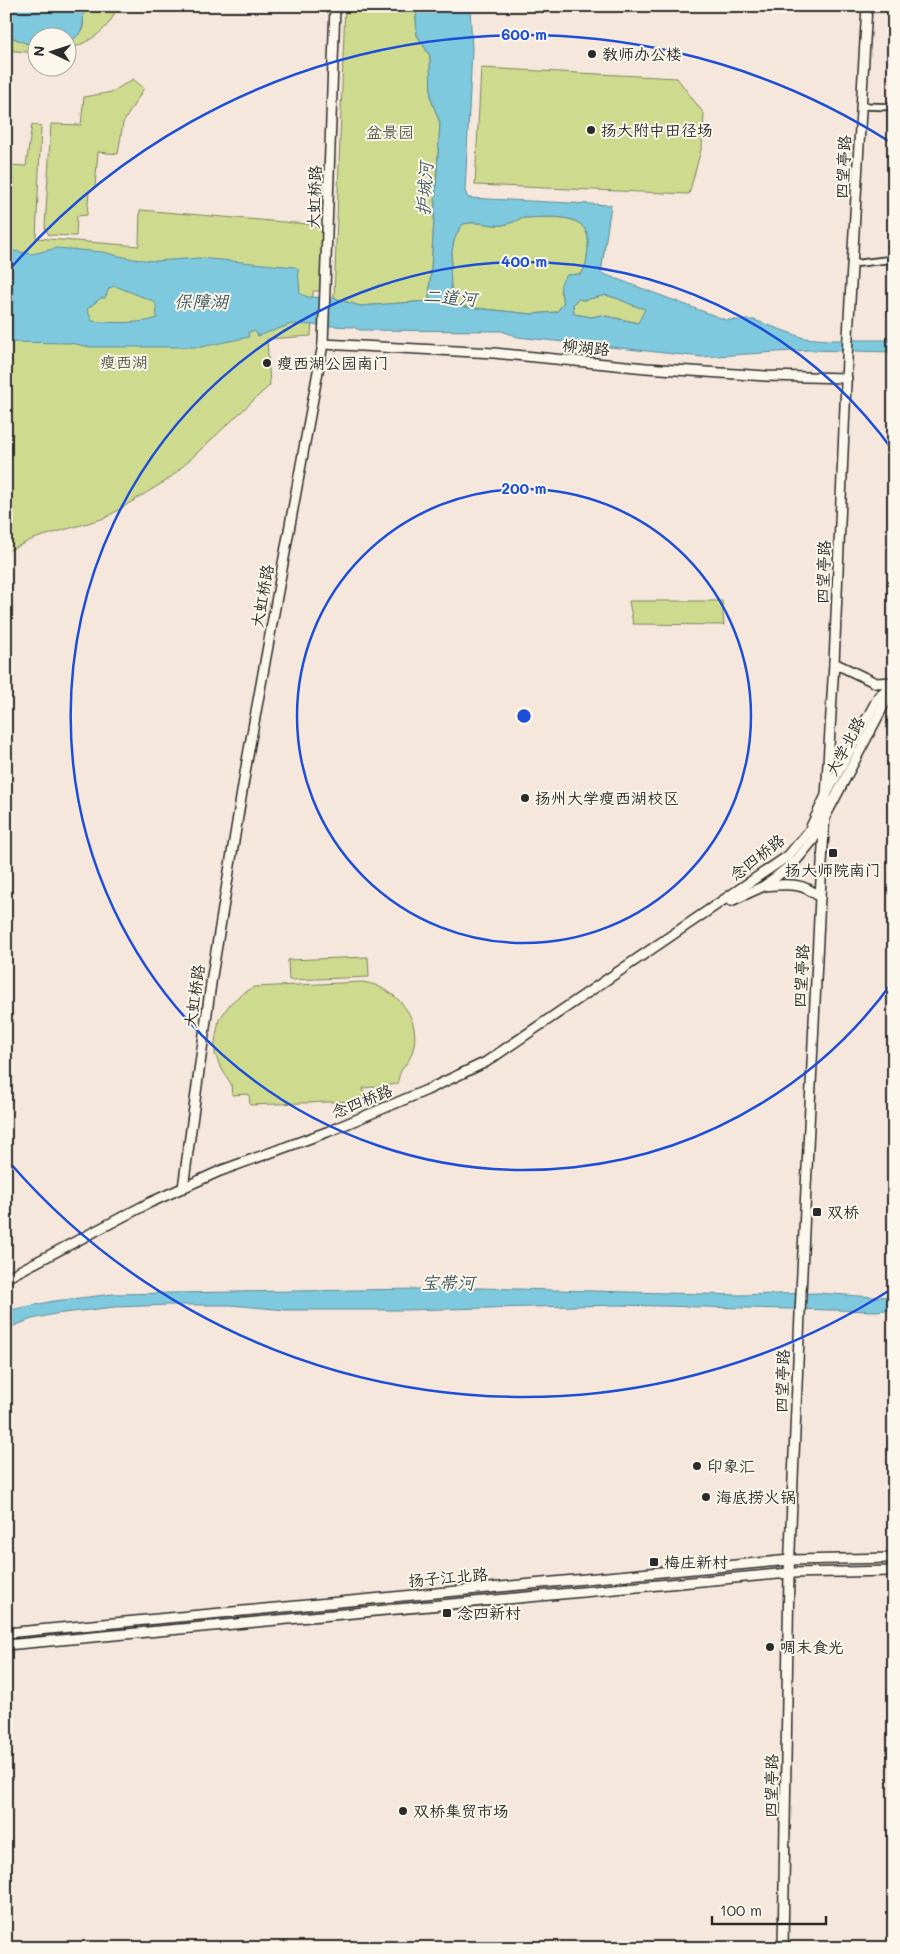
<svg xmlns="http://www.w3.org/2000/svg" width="900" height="1954" font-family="Mali,'LXGW WenKai TC',sans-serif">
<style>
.green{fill:#cedb8f;stroke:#7c835d}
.water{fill:#7fc9df;stroke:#5d8a97;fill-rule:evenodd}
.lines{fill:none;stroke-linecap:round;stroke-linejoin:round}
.street-casing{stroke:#2b2b2b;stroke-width:9}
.secondary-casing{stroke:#2b2b2b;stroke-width:12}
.primary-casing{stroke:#2b2b2b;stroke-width:12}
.street{stroke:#fbf7ec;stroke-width:5.5}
.secondary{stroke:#fbf7ec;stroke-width:9}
.primary{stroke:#fbf7ec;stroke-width:9}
.ring{fill:none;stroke:#1d4ed8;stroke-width:2.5}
.poi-dot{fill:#2b2b2b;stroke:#fbf7ec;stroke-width:2}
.labels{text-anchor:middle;stroke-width:4;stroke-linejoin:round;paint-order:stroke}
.poi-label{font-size:16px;fill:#2b2b2b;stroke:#fbf7ec;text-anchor:start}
.park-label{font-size:16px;fill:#545744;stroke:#fbf7ec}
.street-label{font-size:16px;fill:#2b2b2b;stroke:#fbf7ec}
.water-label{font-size:18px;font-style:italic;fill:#445a61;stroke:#fbf7ec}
.centre{fill:#1d4ed8;stroke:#fbf7ec;stroke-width:2.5}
.ring-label{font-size:15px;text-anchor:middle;font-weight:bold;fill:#1d4ed8;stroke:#fbf7ec;stroke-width:4;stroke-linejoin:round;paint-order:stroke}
</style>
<rect width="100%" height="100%" fill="#f5e7dc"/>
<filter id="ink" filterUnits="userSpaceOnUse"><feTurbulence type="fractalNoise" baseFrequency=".02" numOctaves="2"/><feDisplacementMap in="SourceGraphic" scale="10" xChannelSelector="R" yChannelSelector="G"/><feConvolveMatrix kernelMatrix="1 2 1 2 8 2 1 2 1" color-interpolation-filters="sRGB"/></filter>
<g filter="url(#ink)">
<g class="green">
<path d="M 84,6 L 117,6 C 110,31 90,41 68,50 L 68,42 L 83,29 Z"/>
<path d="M 345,6 L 418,6 L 416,18 L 417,35 L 430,56 L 431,99 L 440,123 L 429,301 L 360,306 L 334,298 Z"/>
<path d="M 6,35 L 28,44 L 37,46 L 37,53 L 6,50 Z"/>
<path d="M 481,68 L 677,78 L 704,114 L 702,146 L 689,194 L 475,185 Z"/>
<path d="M 133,79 L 144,88 L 123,123 L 118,154 L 98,152 L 95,187 L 89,192 L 87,215 L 77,216 L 76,236 L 49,235 L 45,228 L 51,124 L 81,125 L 84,97 L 112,92 Z"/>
<path d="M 32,124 L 41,127 L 36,238 L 139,246 L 140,210 L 307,224 L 323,230 L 321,291 L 313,291 L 311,336 L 267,339 L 270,385 L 169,479 L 105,518 L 33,539 L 6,552 L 6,165 L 26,166 Z"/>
<path d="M 521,218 C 546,218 593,209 588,248 C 587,257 587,267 581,274 L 567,275 L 560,291 L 564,302 L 557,312 L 531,314 L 457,306 C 448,297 450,258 453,246 C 454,238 458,231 463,224 C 488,219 496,233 521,218 Z"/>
<path d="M 606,295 C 620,298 632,306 646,309 L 639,323 L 601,315 L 592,317 L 574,314 L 573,305 L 577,299 L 585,300 Z"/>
<path d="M 629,601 L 722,601 L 724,625 L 633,624 Z"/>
<path d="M 368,957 L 369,977 L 289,980 L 288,960 Z"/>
<path d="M 363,982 C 396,987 424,1019 412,1053 C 407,1067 398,1068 398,1084 L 363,1088 L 363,1098 L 354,1101 L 250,1105 L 249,1094 L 232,1095 L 231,1084 L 220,1066 L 215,1054 L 215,1041 L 219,1020 L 230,1004 L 239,996 L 254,987 Z"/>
</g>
<g class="water">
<path d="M 6,6 L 84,6 C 83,23 85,35 68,42 L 68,38 L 38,38 L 37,46 L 28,44 L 6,35 Z"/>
<path d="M 418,6 L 470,6 L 472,50 L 465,191 L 468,198 L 611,205 L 601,273 L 726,320 L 754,320 L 804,338 L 828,340 L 894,340 L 894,352 L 807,350 L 702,357 L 518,337 L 502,331 L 360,330 L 353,327 L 292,324 L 258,336 L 255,331 L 248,332 L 249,337 L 201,347 L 90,347 L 70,343 L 6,342 L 6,250 L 32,254 L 57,248 L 102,252 L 133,259 L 155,261 L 199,258 L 295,267 L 298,269 L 300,294 L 308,297 L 334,298 L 360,306 L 429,301 L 440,123 L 431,99 L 430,56 L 417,35 L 416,18 ZM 521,218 C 546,218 593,209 588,248 C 587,257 587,267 581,274 L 567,275 C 558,284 560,291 564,302 L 557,312 L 531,314 L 457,306 C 448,298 450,258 453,246 C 454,238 458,231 463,224 C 488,219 496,233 521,218 ZM 115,286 L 153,301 L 156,304 L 157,318 C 144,324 106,323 92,321 L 87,309 L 101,298 L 105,298 L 109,288 ZM 606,295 C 620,298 631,306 645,309 L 638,323 L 601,315 L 592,317 L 574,314 L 573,305 L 577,299 L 585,300 Z"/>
<path d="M 479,1288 L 740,1295 L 818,1293 L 873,1297 L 894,1296 L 894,1309 L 876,1311 L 617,1305 L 403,1310 L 286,1310 L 231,1305 L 169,1305 L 115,1307 L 55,1314 L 32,1319 L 6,1329 L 6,1311 L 54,1301 L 113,1294 Z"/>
</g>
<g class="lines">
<g class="street-casing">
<g id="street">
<path d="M 862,106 L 894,107"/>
<path d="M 852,264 L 894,259"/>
</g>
</g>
<g class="secondary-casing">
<g id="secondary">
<path d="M 323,344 L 494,353 L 646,368 L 766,376 L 847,378"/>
<path d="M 834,663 L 876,683 L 894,682"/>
<path d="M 764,886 C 787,884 802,882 820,897"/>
<path d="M 731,901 L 764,886 L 795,862 L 813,840 L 885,703 L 894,693"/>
<path d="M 183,1188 L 212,976 L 247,761 L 323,344 L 335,6"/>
<path d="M 6,1278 L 149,1203 L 220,1171 L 327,1132 L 427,1090 L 486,1062 L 788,856 L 809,831 L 828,791 L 879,696 L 894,683"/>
<path d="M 783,1948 L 789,1573 L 800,1314 L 820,897 L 834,663 L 848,336 L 867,6"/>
</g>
</g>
<g class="primary-casing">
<g id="primary">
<path d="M 6,1633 L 790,1560 L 894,1558"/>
<path d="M 6,1645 L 789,1573 L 894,1571"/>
</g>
</g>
<use href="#street" class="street"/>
<use href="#secondary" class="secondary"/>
<use href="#primary" class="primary"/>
</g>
</g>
<g class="ring">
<circle cx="524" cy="716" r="227"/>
<path d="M894 980A454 454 0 1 1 894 452"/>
<path d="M890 1290A681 681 0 0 1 10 1163M10 269A681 681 0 0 1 890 142"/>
</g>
<g class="poi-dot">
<circle cx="592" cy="54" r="5"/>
<circle cx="591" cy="130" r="5"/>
<circle cx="267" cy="363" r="5"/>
<circle cx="525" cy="798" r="5"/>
<rect x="828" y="848" width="10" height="10" rx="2.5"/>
<rect x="812" y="1207" width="10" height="10" rx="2.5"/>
<circle cx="697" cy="1466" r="5"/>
<circle cx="706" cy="1497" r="5"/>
<rect x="649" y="1557" width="10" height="10" rx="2.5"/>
<rect x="442" y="1608" width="10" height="10" rx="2.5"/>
<circle cx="770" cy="1647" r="5"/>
<circle cx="403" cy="1811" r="5"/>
</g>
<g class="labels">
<g class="poi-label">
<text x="602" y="60">教师办公楼</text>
<text x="601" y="136">扬大附中田径场</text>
<text x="277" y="369">瘦西湖公园南门</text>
<text x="535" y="804">扬州大学瘦西湖校区</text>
<text x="833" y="876" text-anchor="middle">扬大师院南门</text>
<text x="827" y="1218">双桥</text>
<text x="707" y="1472">印象汇</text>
<text x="716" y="1503">海底捞火锅</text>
<text x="664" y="1568">梅庄新村</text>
<text x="457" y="1619">念四新村</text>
<text x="780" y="1653">啁末食光</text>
<text x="413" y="1817">双桥集贸市场</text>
</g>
<g class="park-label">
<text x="390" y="138">盆景园</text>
<text x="124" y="368">瘦西湖</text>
</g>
<g class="street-label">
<text transform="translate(843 167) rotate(-87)" y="6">四望亭路</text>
<text transform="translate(314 197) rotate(-88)" y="6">大虹桥路</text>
<text transform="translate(586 347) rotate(6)" y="6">柳湖路</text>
<text transform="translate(823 572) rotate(-88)" y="6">四望亭路</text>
<text transform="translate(262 596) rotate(-80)" y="6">大虹桥路</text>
<text transform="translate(845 746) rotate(-62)" y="6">大学北路</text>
<text transform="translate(757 857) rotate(-38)" y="6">念四桥路</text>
<text transform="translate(801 976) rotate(-87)" y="6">四望亭路</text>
<text transform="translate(194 996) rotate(-82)" y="6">大虹桥路</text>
<text transform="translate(362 1101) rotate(-22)" y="6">念四桥路</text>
<text transform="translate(782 1381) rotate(-88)" y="6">四望亭路</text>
<text transform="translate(448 1577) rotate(-5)" y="6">扬子江北路</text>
<text transform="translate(771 1786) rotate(-89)" y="6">四望亭路</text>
</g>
<g class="water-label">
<text transform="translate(425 189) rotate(-87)" y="6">护城河</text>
<text transform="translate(450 298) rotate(4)" y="6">二道河</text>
<text x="201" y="308">保障湖</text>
<text x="448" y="1289">宝带河</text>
</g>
</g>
<circle cx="524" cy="716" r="8" class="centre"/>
<g class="ring-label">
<text x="524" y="40">600 m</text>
<text x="524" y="267">400 m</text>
<text x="524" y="494">200 m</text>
</g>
<rect width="900" height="1954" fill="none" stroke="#fbf7ec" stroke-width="25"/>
<rect x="12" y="12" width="875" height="1929" fill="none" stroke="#2b2b2b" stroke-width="2" filter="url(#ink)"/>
<g transform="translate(52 52) rotate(274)"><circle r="24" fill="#fbf7ec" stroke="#a8a59f"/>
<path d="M0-4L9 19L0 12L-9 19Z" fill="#2b2b2b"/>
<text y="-8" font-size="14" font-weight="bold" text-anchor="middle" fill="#2b2b2b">N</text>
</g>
<path d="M712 1916v8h114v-8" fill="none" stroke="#2b2b2b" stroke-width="2.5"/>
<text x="720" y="1916" font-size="15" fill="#2b2b2b" stroke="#fbf7ec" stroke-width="4" paint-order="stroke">100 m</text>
</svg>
